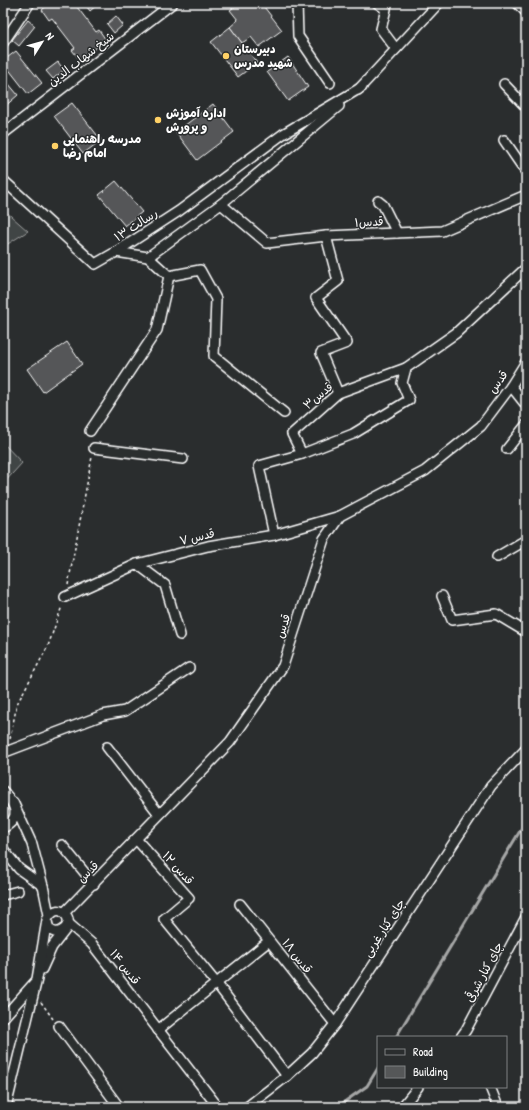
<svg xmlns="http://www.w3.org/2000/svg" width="529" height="1110" font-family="'Patrick Hand','Playpen Sans Arabic',sans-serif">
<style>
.green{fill:#414445;stroke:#a0a2a2}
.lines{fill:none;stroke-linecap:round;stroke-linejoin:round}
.stream{stroke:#a6a7a7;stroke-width:3}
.building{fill:#555758;stroke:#fff}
.minor-casing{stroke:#fff;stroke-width:12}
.major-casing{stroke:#fff;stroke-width:15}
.path{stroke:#fff;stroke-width:1.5;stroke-dasharray:3 3;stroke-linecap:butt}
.minor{stroke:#2a2d2e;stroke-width:9}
.major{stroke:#2a2d2e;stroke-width:12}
.poi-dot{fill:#ffd166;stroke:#2a2d2e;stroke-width:1.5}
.labels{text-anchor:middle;stroke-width:3;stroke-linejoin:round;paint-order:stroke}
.poi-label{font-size:12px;font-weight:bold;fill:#fff;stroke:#2a2d2e;text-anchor:start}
.street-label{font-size:12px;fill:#fff;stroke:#2a2d2e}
</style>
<rect width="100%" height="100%" fill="#2a2d2e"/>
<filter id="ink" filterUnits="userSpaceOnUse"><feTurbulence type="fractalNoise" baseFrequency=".025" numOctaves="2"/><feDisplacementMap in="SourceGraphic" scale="8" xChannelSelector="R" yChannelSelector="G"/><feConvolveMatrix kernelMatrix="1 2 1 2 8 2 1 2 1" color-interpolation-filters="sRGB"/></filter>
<g filter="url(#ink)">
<g class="green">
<path d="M 3,209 L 28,231 L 3,247 Z"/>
<path d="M 3,443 L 22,463 L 3,484 Z"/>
</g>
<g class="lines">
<g class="stream">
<path d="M 396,1037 L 526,821"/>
<path d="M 337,1107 L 367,1086 L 378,1068"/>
</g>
</g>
<g class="building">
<path d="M 50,3 L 74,3 L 96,32 L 99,30 L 106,40 L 80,60 L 72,50 L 75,48 L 52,18 L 49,20 L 42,10 Z"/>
<path d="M 84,3 L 97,3 L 98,4 L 90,11 Z"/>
<path d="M 240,3 L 261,3 L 282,30 L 259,47 L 251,37 L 242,43 L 230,27 L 238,20 L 230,10 Z"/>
<path d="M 116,16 L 123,25 L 114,33 L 107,24 Z"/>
<path d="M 28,20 L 35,26 L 19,46 L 12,40 Z"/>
<path d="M 230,27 L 257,63 L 238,77 L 211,42 Z"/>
<path d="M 16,51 L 42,83 L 28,94 L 3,62 L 3,61 Z"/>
<path d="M 288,57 L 308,87 L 288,101 L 267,72 Z"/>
<path d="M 58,62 L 64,70 L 53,79 L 46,71 Z"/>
<path d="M 3,77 L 18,95 L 3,108 Z"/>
<path d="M 72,103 L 101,140 L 83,154 L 54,116 Z"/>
<path d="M 213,104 L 234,132 L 197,160 L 176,132 Z"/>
<path d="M 116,181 L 142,212 L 125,226 L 99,195 Z"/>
<path d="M 67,342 L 82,364 L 43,392 L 27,369 Z"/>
</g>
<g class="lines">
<g class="minor-casing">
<g id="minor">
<path d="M 297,3 L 298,36 L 330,83"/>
<path d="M 377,3 L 386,9 L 381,29 L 396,49"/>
<path d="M 3,43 L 30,3"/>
<path d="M 504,84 L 526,107"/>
<path d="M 358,90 L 439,3"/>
<path d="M 3,134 L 173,3"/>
<path d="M 504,140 L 526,172"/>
<path d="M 3,180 L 95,264 L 116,252 L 179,211 L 283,134 L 362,87"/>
<path d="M 378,201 L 383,205 L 397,233"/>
<path d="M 221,204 L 267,243 L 326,236 L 442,231 L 526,195"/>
<path d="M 326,236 L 338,281 L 316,298 L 347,343 L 321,353 L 338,393"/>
<path d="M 116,252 L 148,257 L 221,204 L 339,106"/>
<path d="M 169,276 L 200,270 L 216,299 L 214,356 L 284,413"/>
<path d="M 511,386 L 526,405"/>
<path d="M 90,431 L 157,330 L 169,276 L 148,257"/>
<path d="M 94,448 L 183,459"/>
<path d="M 507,449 L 526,425"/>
<path d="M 302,454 L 292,434 L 338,393 L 406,368 L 456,333 L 526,268"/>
<path d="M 274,535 L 259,466 L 302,454 L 353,434 L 409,400 L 402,383 L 406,368"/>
<path d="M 497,557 L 526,540"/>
<path d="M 137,564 L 165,585 L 180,635"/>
<path d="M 442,596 L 452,620 L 496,614 L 526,632"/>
<path d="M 65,597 L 137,564 L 208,546 L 274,535 L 340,516"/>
<path d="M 107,747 L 159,814"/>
<path d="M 8,751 L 103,715 L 125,711 L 189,668"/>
<path d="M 3,791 C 15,805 23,817 3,828"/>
<path d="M 136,839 L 189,898 L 164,919 L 217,984 L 287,1076"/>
<path d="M 62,845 L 94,884"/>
<path d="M 3,849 L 19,869 L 43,886 L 32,844 L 13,802"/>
<path d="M 43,886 L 49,915"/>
<path d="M 3,895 L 18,891"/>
<path d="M 240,904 L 335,1024"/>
<path d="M 64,913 L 230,742 L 283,666 L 324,539 L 340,516 L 425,471 L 481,426 L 511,386 L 526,362"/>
<path d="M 68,923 L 92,944 L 218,1107"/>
<path d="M 42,969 L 52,947 L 66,929"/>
<path d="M 3,1018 L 35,982"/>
<path d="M 59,1026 L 119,1107"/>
<path d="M 158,1030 L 269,941"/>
<path d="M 461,1037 L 466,1030 L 526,917"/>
<path d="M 490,1087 L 498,1107"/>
<path d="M 6,1107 L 37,979 L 47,920 C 50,913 57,907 64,913 C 79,926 49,945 47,920"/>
<path d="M 247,1107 L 287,1076 L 312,1053 L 335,1024 L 491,786 L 526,749"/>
<path d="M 402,1107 L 418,1087"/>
</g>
</g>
<g class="major-casing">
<path id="major" d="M 519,3 L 526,10"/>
</g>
<g class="path">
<path d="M 68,585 L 92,457"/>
<path d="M 10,739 L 17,704 L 48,646 L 62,606"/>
<path d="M 4,781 L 7,759"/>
<path d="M 41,1002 L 53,1019"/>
</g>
<use href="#minor" class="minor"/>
<use href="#major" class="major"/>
</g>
</g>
<g class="poi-dot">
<circle cx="226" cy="56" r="4"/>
<circle cx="158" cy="120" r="4"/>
<circle cx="55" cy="146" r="4"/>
</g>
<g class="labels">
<g class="poi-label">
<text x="234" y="53">دبیرستان<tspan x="234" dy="14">شهید مدرس</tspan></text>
<text x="166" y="117">اداره آموزش<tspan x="166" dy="14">و پرورش</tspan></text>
<text x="63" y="143">مدرسه راهنمایی<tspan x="63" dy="14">امام رضا</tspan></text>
</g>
<g class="street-label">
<text transform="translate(81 59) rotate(-38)" y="4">شیخ شهاب الدین</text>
<text transform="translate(369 222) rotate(-3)" y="4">قدس۱</text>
<text transform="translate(136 225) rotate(-33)" y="4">رسالت ۱۳</text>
<text transform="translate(498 382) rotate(-55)" y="4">قدس</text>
<text transform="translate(318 396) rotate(-40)" y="4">قدس۳</text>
<text transform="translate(197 537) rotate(-13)" y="4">قدس ۷</text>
<text transform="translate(283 626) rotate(-72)" y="4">قدس</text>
<text transform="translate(178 868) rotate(48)" y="4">قدس ۱۲</text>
<text transform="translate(88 872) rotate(-46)" y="4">قدس</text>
<text transform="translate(384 928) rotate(-57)" y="4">چای کنار غربی</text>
<text transform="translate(297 956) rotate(52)" y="4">قدس ۱۸</text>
<text transform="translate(125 967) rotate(52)" y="4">قدس ۱۴</text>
<text transform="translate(484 972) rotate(-62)" y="4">چای کنار شرقی</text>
</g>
</g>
<rect width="529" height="1110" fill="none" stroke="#2a2d2e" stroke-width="16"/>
<rect x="8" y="8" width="513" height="1094" fill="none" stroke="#fff" stroke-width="1.5" filter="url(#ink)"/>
<rect x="377" y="1036" width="130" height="52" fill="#2a2d2e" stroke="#7f8182"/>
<rect x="385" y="1049" width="20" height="6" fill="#2a2d2e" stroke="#7f8182"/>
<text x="413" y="1056" font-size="12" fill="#ffffff">Road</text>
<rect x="385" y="1066" width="20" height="12" fill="#555758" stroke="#7f8182"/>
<text x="413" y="1076" font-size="12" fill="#ffffff">Building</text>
<g transform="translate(42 42) rotate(53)" stroke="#2a2d2e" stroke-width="3" paint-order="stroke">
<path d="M0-3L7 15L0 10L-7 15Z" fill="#ffffff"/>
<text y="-6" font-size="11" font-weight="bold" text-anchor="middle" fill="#ffffff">N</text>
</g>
</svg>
